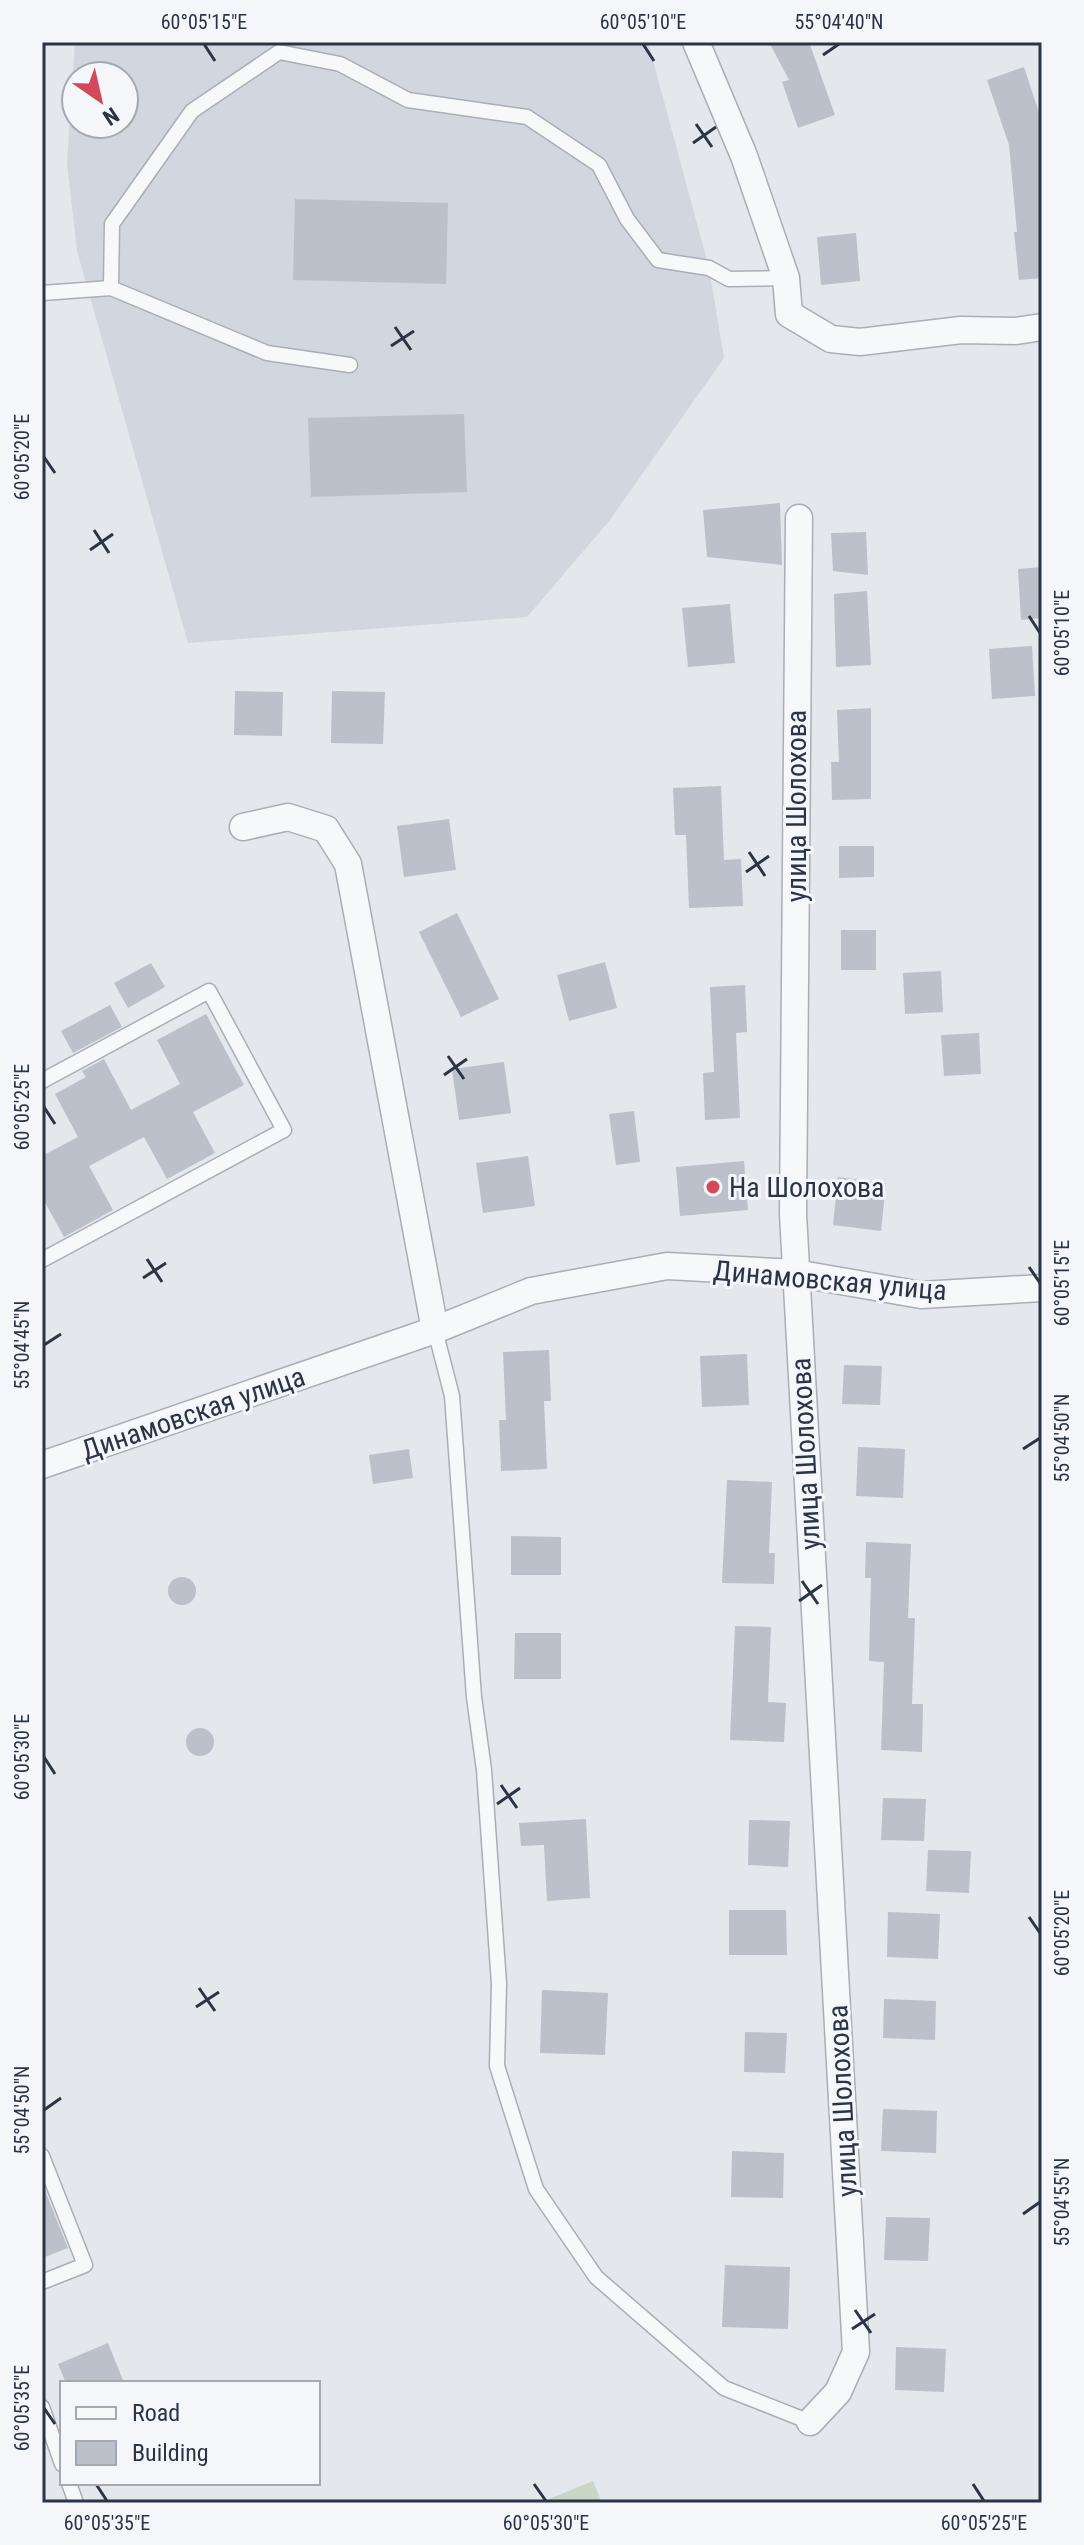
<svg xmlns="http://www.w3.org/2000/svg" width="1084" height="2545" font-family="'Roboto Condensed',sans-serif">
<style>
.built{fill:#d2d6de;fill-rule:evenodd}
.green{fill:#c9d6c5}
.building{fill:#bbc0ca}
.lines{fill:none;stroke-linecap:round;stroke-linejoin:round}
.service-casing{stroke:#a9aeb7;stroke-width:17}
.minor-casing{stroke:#a9aeb7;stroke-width:29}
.service{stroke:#f7f8fa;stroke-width:14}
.minor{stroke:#f7f8fa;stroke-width:26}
.ticks{fill:none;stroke:#2b3445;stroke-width:3}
.poi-dot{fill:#d1495b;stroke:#f4f6f9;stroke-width:3}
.labels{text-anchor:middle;stroke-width:6;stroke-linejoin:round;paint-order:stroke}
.street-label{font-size:28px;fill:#2b3445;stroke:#f4f6f9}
.poi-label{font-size:28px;fill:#2b3445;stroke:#f4f6f9;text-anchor:start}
.neatline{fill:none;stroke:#2b3445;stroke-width:3}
.ticks-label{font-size:20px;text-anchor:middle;fill:#2b3445}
</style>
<rect width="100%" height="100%" fill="#e4e7ec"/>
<path class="built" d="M 75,42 L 648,42 L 709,268 L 724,358 L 609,521 L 527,617 L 188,643 L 77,251 L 67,163 ZM 76,76 L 124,76 L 124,124 L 76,124 Z"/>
<path class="green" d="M 593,2481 L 602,2503 L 539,2503 Z"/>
<g class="building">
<path d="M 769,42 L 809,42 L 835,115 L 798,128 L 782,82 L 789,80 Z"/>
<path d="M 1024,67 L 1042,122 L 1042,278 L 1019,280 L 1014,232 L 1017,232 L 1009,145 L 987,80 Z"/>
<path d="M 295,199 L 448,203 L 446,284 L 293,280 Z"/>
<path d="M 856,233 L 860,281 L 821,285 L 817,237 Z"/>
<path d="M 464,414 L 467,492 L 311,497 L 308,418 Z"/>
<path d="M 780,503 L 782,565 L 707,557 L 703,510 Z"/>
<path d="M 866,532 L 868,575 L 833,571 L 831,533 Z"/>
<path d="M 1042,567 L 1042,618 L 1021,620 L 1018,569 Z"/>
<path d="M 867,591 L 871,665 L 836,667 L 834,594 Z"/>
<path d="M 730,604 L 735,663 L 688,667 L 682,608 Z"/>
<path d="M 1032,646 L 1035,696 L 992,699 L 989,649 Z"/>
<path d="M 235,691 L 283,692 L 282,736 L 234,735 Z"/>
<path d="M 332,691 L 385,692 L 383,744 L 331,743 Z"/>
<path d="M 871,708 L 871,799 L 832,800 L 831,762 L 839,762 L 837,710 Z"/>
<path d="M 721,786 L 724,860 L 741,859 L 743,906 L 689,908 L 686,835 L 675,835 L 673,788 Z"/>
<path d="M 449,819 L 456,870 L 404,877 L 397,826 Z"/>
<path d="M 839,846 L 874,846 L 874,877 L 839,878 Z"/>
<path d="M 457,913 L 499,999 L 461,1017 L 419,932 Z"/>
<rect x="841" y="930" width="35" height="40"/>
<path d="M 605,962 L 617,1008 L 569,1021 L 557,975 Z"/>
<path d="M 151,963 L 165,987 L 128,1008 L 114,983 Z"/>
<path d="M 941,971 L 943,1012 L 905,1014 L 903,973 Z"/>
<path d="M 745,985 L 747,1032 L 736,1033 L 740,1118 L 705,1120 L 703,1073 L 714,1072 L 710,987 Z"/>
<path d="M 110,1005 L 122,1027 L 73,1053 L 61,1031 Z"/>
<path d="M 206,1014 L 244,1085 L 193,1112 L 215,1153 L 167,1179 L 144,1137 L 89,1166 L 113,1210 L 64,1237 L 42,1197 L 42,1156 L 78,1137 L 55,1094 L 86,1077 L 82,1071 L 104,1059 L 131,1110 L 180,1084 L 157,1040 Z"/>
<path d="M 979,1033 L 981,1074 L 944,1076 L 941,1035 Z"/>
<path d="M 504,1062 L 511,1113 L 459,1120 L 452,1069 Z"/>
<path d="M 634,1111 L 640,1162 L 616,1165 L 609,1114 Z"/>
<path d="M 528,1156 L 535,1206 L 483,1213 L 476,1163 Z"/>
<path d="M 744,1161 L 748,1210 L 680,1216 L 676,1167 Z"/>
<path d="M 838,1177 L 886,1183 L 881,1231 L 833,1225 Z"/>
<path d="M 549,1350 L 551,1401 L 544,1401 L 547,1469 L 501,1471 L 499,1420 L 506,1420 L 503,1352 Z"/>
<path d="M 747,1354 L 749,1405 L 702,1407 L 700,1356 Z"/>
<path d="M 844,1365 L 882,1366 L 880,1405 L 842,1404 Z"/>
<path d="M 858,1447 L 905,1449 L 903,1498 L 856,1496 Z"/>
<path d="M 409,1449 L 413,1478 L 373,1484 L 369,1455 Z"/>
<path d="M 727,1480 L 772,1482 L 769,1553 L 775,1553 L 774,1584 L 722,1583 Z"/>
<path d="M 511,1536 L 561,1537 L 561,1575 L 511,1575 Z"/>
<path d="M 866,1542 L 911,1544 L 908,1618 L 915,1618 L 912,1704 L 923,1704 L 922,1752 L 881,1750 L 884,1662 L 869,1661 L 871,1578 L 865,1578 Z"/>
<circle cx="182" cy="1591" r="14"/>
<path d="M 735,1626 L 771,1627 L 768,1702 L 786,1703 L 784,1742 L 730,1740 Z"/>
<path d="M 515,1633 L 561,1633 L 561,1679 L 514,1679 Z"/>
<circle cx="200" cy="1742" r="14"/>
<path d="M 883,1798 L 926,1799 L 924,1841 L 881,1840 Z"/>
<path d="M 586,1819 L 590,1898 L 547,1901 L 544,1845 L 521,1846 L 519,1823 Z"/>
<path d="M 749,1820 L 790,1821 L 788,1867 L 748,1865 Z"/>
<path d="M 928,1850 L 971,1851 L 969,1893 L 926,1891 Z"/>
<path d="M 729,1910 L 786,1910 L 787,1955 L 729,1955 Z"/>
<path d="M 888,1912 L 940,1914 L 938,1959 L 887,1957 Z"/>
<path d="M 542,1990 L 608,1993 L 605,2055 L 540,2053 Z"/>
<path d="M 884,1999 L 936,2001 L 935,2040 L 883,2038 Z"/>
<path d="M 745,2032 L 787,2033 L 785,2073 L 744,2072 Z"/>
<path d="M 883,2109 L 937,2111 L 936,2153 L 881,2151 Z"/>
<path d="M 732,2151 L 784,2153 L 783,2198 L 731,2197 Z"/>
<path d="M 42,2183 L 68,2248 L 42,2258 Z"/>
<path d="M 886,2217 L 930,2218 L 928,2261 L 884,2260 Z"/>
<path d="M 725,2265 L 790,2267 L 788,2329 L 722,2327 Z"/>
<path d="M 108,2343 L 124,2383 L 66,2383 L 58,2364 Z"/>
<path d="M 896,2347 L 946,2349 L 944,2392 L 895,2390 Z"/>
</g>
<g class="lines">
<g class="service-casing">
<g id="service">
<path d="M 111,288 L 112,224 L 192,111 L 279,52 L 340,64 L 408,100 L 527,117 L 599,165 L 627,219 L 658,260 L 709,268 L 729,279 L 786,278"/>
<path d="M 42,293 L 111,288 L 267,353 L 350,365"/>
<path d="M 42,1081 L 209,991 L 284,1130 L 42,1260"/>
<path d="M 435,1330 L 452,1396 L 474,1697 L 484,1770 L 499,1984 L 497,2066 L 536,2189 L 596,2277 L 724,2388 L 810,2422"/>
<path d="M 42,2156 L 85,2265 L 42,2282"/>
<path d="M 42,2407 L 62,2464"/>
<path d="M 69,2483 L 76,2503"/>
</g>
</g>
<g class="minor-casing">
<g id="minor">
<path d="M 696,42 L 744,156 L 786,278 L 789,314 L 831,339 L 860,342 L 961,330 L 1016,331 L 1042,327"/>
<path d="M 799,518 L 793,1214 L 856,2352 L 838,2392 L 810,2422"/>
<path d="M 243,827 L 288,817 L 326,829 L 348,864 L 435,1330"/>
<path d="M 42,1465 L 435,1330 L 531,1291 L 667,1266 L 795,1273 L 921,1295 L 1042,1288"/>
</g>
</g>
<use href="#service" class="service"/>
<use href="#minor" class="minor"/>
</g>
<path class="ticks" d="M 204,44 L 215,61M 643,44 L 654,61M 823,55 L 839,44M 696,124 L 712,147M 693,143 L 716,127M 395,327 L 411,350M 391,346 L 414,331M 44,457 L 55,473M 94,530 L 109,553M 90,550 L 113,534M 1029,616 L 1040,633M 749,852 L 765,876M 746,872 L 769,856M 448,1056 L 464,1079M 444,1075 L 467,1059M 44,1107 L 55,1124M 147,1259 L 162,1282M 1029,1267 L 1040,1283M 143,1278 L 166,1263M 44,1345 L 61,1334M 1023,1449 L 1040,1438M 802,1581 L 818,1604M 799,1601 L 822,1585M 44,1757 L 55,1774M 501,1785 L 517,1808M 497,1804 L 520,1788M 1029,1917 L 1040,1933M 199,1988 L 215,2011M 196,2007 L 219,1992M 44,2110 L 61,2098M 1023,2214 L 1040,2202M 855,2310 L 871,2333M 852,2329 L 875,2314M 44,2408 L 55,2424M 96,2484 L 107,2501M 534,2484 L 546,2501M 973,2484 L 984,2501"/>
<circle class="poi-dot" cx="713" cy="1187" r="8"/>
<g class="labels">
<g class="street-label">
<text transform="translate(796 806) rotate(-90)" y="10">улица Шолохова</text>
<text transform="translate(830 1280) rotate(5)" y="10">Динамовская улица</text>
<text transform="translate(193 1413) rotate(-19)" y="10">Динамовская улица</text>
<text transform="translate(805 1454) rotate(-93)" y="10">улица Шолохова</text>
<text transform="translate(842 2101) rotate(-93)" y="10">улица Шолохова</text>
</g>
<g class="poi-label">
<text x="729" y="1197">На Шолохова</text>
</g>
</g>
<rect width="1084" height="2545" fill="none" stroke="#f4f6f9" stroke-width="88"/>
<rect x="60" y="2381" width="260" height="104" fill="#f4f6f9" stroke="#a4a8b1" stroke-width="2"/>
<rect x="76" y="2407" width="40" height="12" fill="#f7f8fa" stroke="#a4a8b1" stroke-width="2"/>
<text x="132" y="2421" font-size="24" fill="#2b3445">Road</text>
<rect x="76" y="2441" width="40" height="24" fill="#bbc0ca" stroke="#a4a8b1" stroke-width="2"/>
<text x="132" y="2461" font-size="24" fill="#2b3445">Building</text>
<g transform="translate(100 100) rotate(146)"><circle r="38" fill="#f4f6f9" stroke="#a4a8b1" stroke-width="2"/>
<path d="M0-6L14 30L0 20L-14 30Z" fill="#d1495b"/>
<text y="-12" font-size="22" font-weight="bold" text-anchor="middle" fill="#2b3445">N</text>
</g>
<rect x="44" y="44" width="996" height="2457" class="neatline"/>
<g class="ticks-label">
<text x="204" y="29">60°05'15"E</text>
<text x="643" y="29">60°05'10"E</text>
<text x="839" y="29">55°04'40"N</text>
<text transform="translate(22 457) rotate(-90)" y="7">60°05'20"E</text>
<text transform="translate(1062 633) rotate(-90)" y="7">60°05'10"E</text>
<text transform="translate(22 1107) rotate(-90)" y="7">60°05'25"E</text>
<text transform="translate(1062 1283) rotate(-90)" y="7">60°05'15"E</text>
<text transform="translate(22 1345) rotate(-90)" y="7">55°04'45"N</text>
<text transform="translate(1062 1438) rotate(-90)" y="7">55°04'50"N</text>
<text transform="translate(22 1757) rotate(-90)" y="7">60°05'30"E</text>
<text transform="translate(1062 1933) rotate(-90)" y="7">60°05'20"E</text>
<text transform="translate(22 2110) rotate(-90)" y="7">55°04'50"N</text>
<text transform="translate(1062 2202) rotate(-90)" y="7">55°04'55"N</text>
<text transform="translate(22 2408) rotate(-90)" y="7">60°05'35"E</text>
<text x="107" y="2530">60°05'35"E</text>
<text x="546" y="2530">60°05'30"E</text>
<text x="984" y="2530">60°05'25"E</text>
</g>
</svg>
